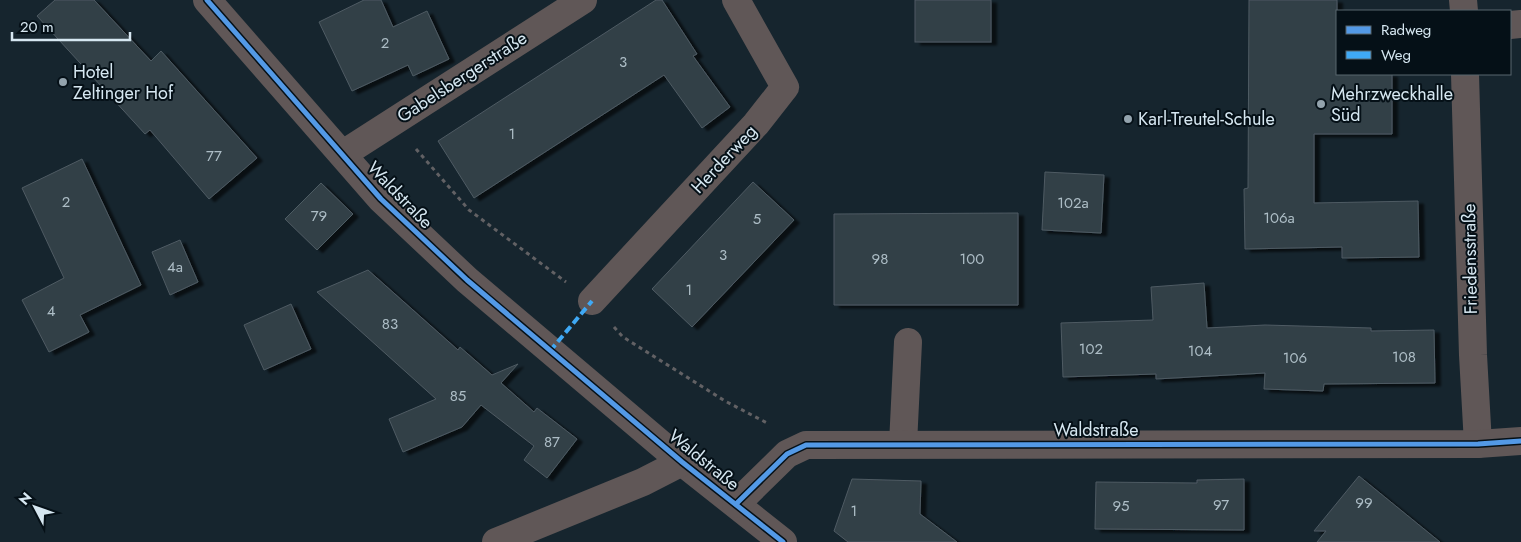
<svg xmlns="http://www.w3.org/2000/svg" width="1521" height="542" font-family="Jost,sans-serif">
<style>
.building{fill:#333f47;stroke:#4e5b63;filter:url(#shadow)}
.lines{fill:none;stroke-linecap:round;stroke-linejoin:round}
.path{stroke:#626164;stroke-width:3;stroke-dasharray:4 4;stroke-linecap:butt}
.minor{stroke:#605757;stroke-width:28}
.quiet{stroke:#3fa9f5;stroke-width:4;stroke-dasharray:8 4;stroke-linecap:butt}
.cycleway-casing{stroke:#051017;stroke-width:8}
.cycleway{stroke:#5399e6;stroke-width:5}
.poi-dot{fill:#93a3ad;stroke:#051017;stroke-width:2}
.labels{text-anchor:middle;stroke-width:4;stroke-linejoin:round;paint-order:stroke}
.number-label{font-size:15px;fill:#adbdc6}
.poi-label{font-size:18px;fill:#d6e7f1;stroke:#051017;text-anchor:start}
.street-label{font-size:18px;fill:#d6e7f1;stroke:#051017}
</style>
<defs>
<filter id="shadow"><feDropShadow dx="5.5" dy="3" stdDeviation="1" flood-color="#0009"/></filter>
</defs>
<rect width="100%" height="100%" fill="#16252e"/>
<g class="building">
<path d="M 55,0 L 94,0 L 151,61 L 161,51 L 257,158 L 209,199 L 150,130 L 145,134 L 37,16 Z"/>
<path d="M 364,0 L 381,0 L 393,27 L 427,11 L 449,59 L 413,76 L 408,65 L 352,91 L 319,22 Z"/>
<path d="M 656,0 L 662,0 L 697,54 L 693,56 L 730,107 L 702,128 L 664,75 L 474,198 L 438,141 Z"/>
<rect x="915" y="0" width="76" height="42"/>
<path d="M 1249,0 L 1337,0 L 1337,74 L 1392,74 L 1392,134 L 1314,134 L 1314,203 L 1418,201 L 1419,257 L 1342,258 L 1342,247 L 1245,249 L 1244,189 L 1248,188 Z"/>
<path d="M 82,159 L 141,285 L 80,315 L 89,332 L 49,352 L 22,300 L 64,278 L 22,188 Z"/>
<path d="M 1045,172 L 1104,175 L 1101,233 L 1042,230 Z"/>
<path d="M 753,182 L 794,220 L 692,327 L 652,289 Z"/>
<path d="M 321,183 L 353,214 L 317,250 L 285,219 Z"/>
<path d="M 1018,213 L 1018,305 L 834,305 L 834,214 Z"/>
<path d="M 180,240 L 198,282 L 170,295 L 152,252 Z"/>
<path d="M 368,270 L 458,350 L 460,347 L 492,375 L 518,364 L 501,383 L 534,412 L 537,408 L 577,439 L 547,478 L 524,460 L 534,446 L 481,405 L 462,427 L 403,452 L 389,419 L 436,399 L 317,292 Z"/>
<path d="M 1204,283 L 1207,328 L 1265,325 L 1371,328 L 1371,331 L 1434,330 L 1435,383 L 1324,384 L 1323,391 L 1264,389 L 1265,373 L 1156,379 L 1156,374 L 1063,377 L 1061,323 L 1153,320 L 1151,287 Z"/>
<path d="M 291,304 L 311,349 L 264,370 L 244,325 Z"/>
<path d="M 1359,476 L 1440,542 L 1317,542 L 1326,531 L 1314,531 Z"/>
<path d="M 852,479 L 921,481 L 920,514 L 957,542 L 848,542 L 834,531 Z"/>
<path d="M 1244,479 L 1244,530 L 1095,529 L 1096,482 L 1197,483 L 1197,480 Z"/>
</g>
<g class="lines">
<g class="path">
<path d="M 416,149 L 469,210 L 566,282"/>
<path d="M 614,327 L 623,337 L 725,401 L 769,424"/>
</g>
<g class="minor">
<path d="M 207,0 L 381,199 L 467,280 L 682,462 L 783,542"/>
<path d="M 1463,0 L 1464,11"/>
<path d="M 1510,25 L 1521,24"/>
<path d="M 1465,74 L 1473,355 L 1478,444"/>
<path d="M 343,154 L 583,0"/>
<path d="M 592,301 L 756,124 L 785,87 L 736,0"/>
<path d="M 903,444 L 908,342"/>
<path d="M 736,504 L 787,454 L 806,445 L 1478,444 L 1521,441"/>
<path d="M 496,542 L 643,482 L 682,462"/>
</g>
<path class="quiet" d="M 550,351 L 592,301"/>
<g class="cycleway-casing">
<g id="cycleway">
<path d="M 207,0 L 381,199 L 467,280 L 682,462 L 783,542"/>
<path d="M 736,504 L 787,454 L 806,445 L 1478,444 L 1521,441"/>
</g>
</g>
<use href="#cycleway" class="cycleway"/>
</g>
<g class="poi-dot">
<circle cx="63" cy="82" r="5"/>
<circle cx="1321" cy="104" r="5"/>
<circle cx="1128" cy="119" r="5"/>
</g>
<g class="labels">
<g class="number-label">
<text x="385" y="48">2</text>
<text x="623" y="67">3</text>
<text x="512" y="139">1</text>
<text x="214" y="161">77</text>
<text x="66" y="207">2</text>
<text x="1073" y="208">102a</text>
<text x="319" y="221">79</text>
<text x="1279" y="223">106a</text>
<text x="757" y="224">5</text>
<text x="723" y="260">3</text>
<text x="880" y="264">98</text>
<text x="972" y="264">100</text>
<text x="175" y="272">4a</text>
<text x="689" y="295">1</text>
<text x="51" y="316">4</text>
<text x="390" y="329">83</text>
<text x="1091" y="354">102</text>
<text x="1200" y="356">104</text>
<text x="1404" y="362">108</text>
<text x="1295" y="363">106</text>
<text x="458" y="401">85</text>
<text x="552" y="447">87</text>
<text x="1364" y="508">99</text>
<text x="1221" y="510">97</text>
<text x="1121" y="511">95</text>
<text x="854" y="516">1</text>
</g>
<g class="poi-label">
<text x="73" y="78">Hotel<tspan x="73" dy="21">Zeltinger Hof</tspan></text>
<text x="1331" y="100">Mehrzweckhalle<tspan x="1331" dy="21">Süd</tspan></text>
<text x="1138" y="125">Karl-Treutel-Schule</text>
</g>
<g class="street-label">
<text transform="translate(462 77) rotate(-33)" y="6">Gabelsbergerstraße</text>
<text transform="translate(724 159) rotate(-47)" y="6">Herderweg</text>
<text transform="translate(400 195) rotate(46)" y="6">Waldstraße</text>
<text transform="translate(1470 259) rotate(-91)" y="6">Friedensstraße</text>
<text x="1096" y="436">Waldstraße</text>
<text transform="translate(704 460) rotate(39)" y="6">Waldstraße</text>
</g>
</g>
<rect x="1336" y="10" width="175" height="65" fill="#051017" stroke="#59666e"/>
<rect x="1346" y="26" width="25" height="8" fill="#5399e6" stroke="#59666e"/>
<text x="1381" y="35" font-size="15" fill="#d6e7f1">Radweg</text>
<rect x="1346" y="51" width="25" height="8" fill="#3fa9f5" stroke="#59666e"/>
<text x="1381" y="60" font-size="15" fill="#d6e7f1">Weg</text>
<g transform="translate(35 507) rotate(311)" stroke="#051017" stroke-width="4" paint-order="stroke">
<path d="M0-4L9 19L0 12L-9 19Z" fill="#d6e7f1"/>
<text y="-8" font-size="14" font-weight="bold" text-anchor="middle" fill="#d6e7f1">N</text>
</g>
<path d="M12 32v8h118v-8" fill="none" stroke="#d6e7f1" stroke-width="2.5"/>
<text x="20" y="32" font-size="15" fill="#d6e7f1" stroke="#051017" stroke-width="4" paint-order="stroke">20 m</text>
</svg>
